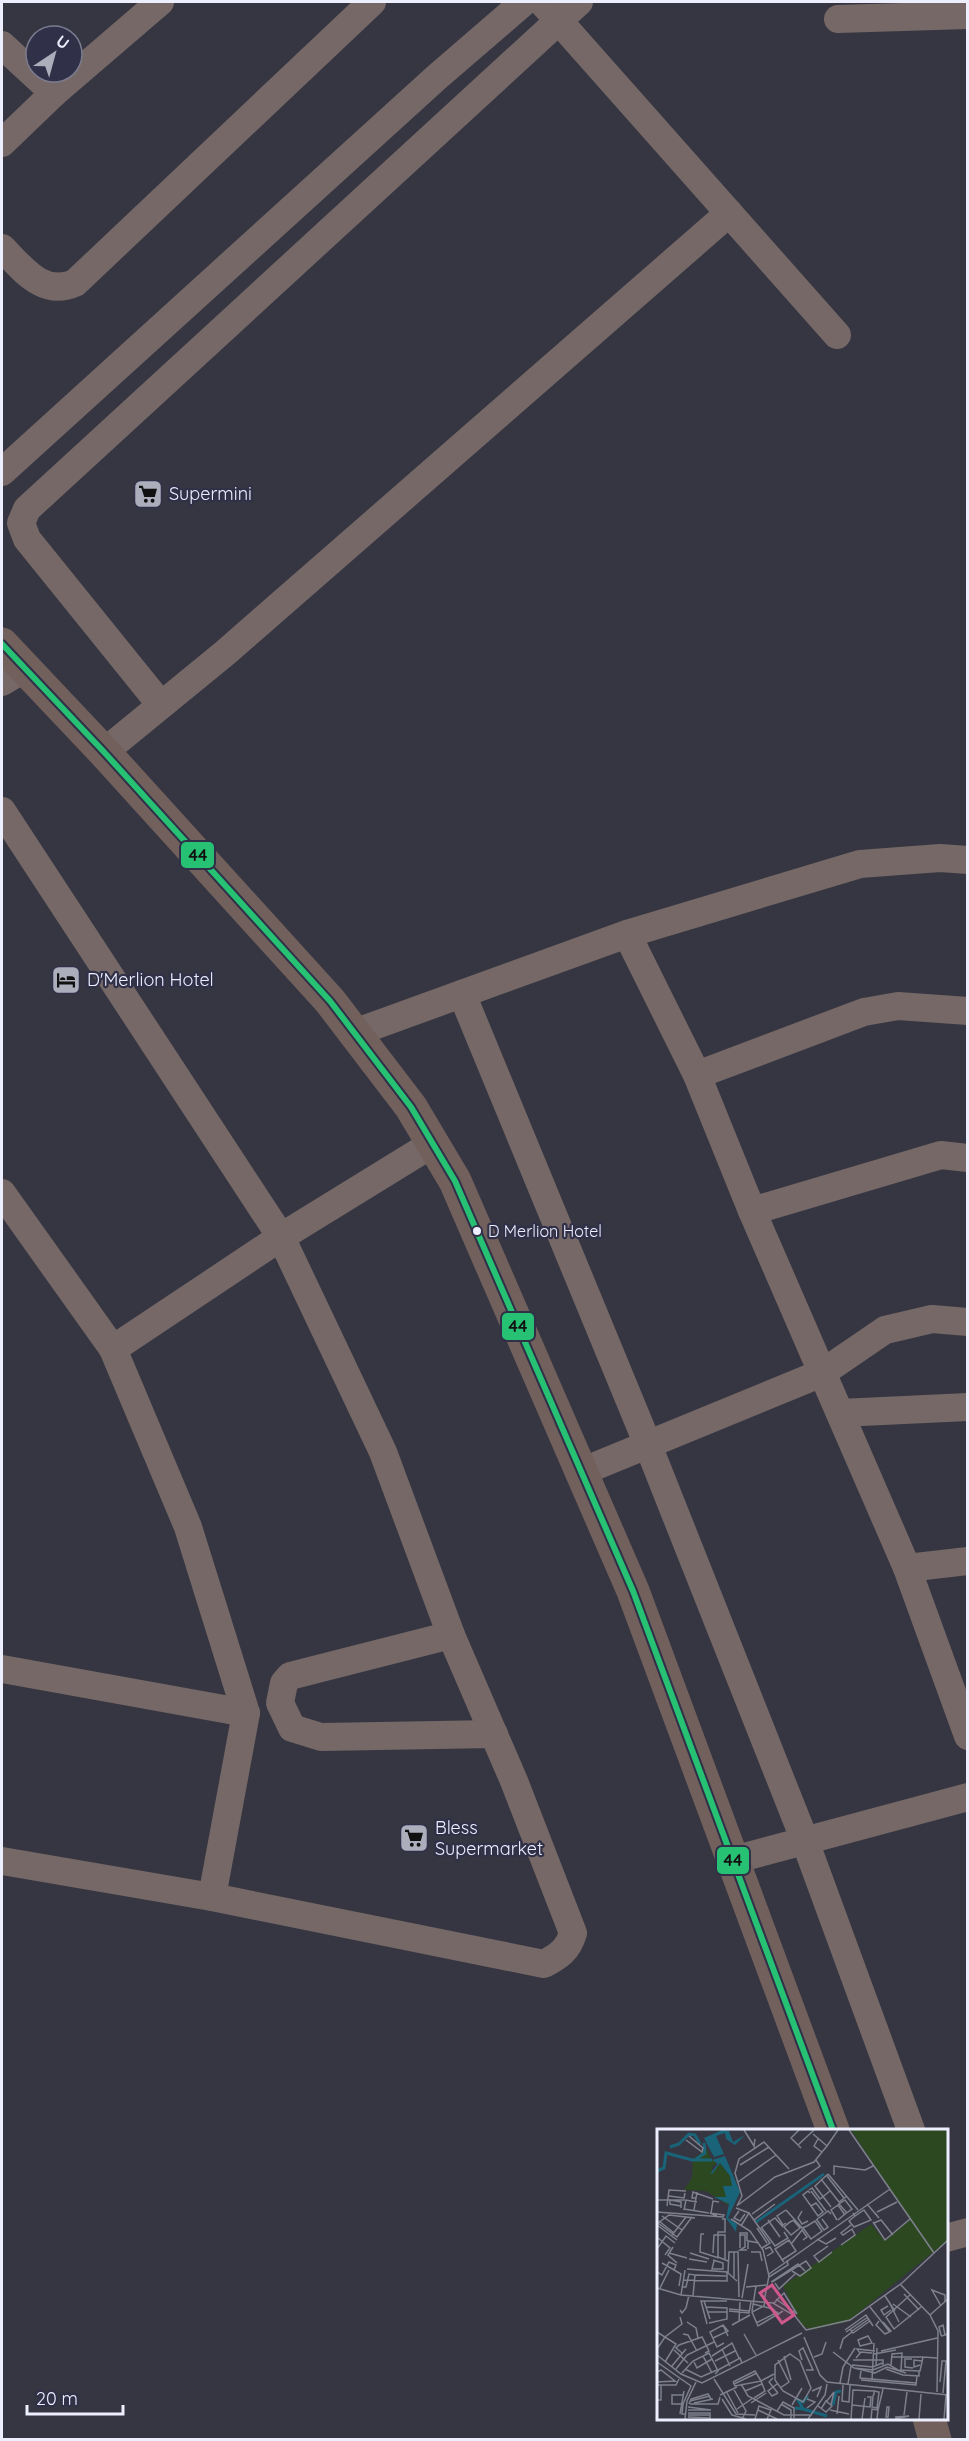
<svg xmlns="http://www.w3.org/2000/svg" width="969" height="2441" font-family="Quicksand,sans-serif">
<style>
.lines{fill:none;stroke-linecap:round;stroke-linejoin:round}
.street{stroke:#756866;stroke-width:28}
.secondary{stroke:#72605c;stroke-width:33}
.bus-1-casing{stroke:#303048;stroke-width:10}
.bus-1{stroke:#26c172;stroke-width:6}
.bus-dot{fill:#edeefe;stroke:#303048;stroke-width:2}
.labels{text-anchor:middle;stroke-width:4.5;stroke-linejoin:round;paint-order:stroke}
.bus-label{font-size:16px;fill:#edeefe;stroke:#303048;text-anchor:start}
.poi-label{font-size:18px;fill:#edeefe;stroke:#303048;text-anchor:start}
.inset-river{fill:none;stroke:#196479;stroke-width:3}
.inset-road{fill:none;stroke:#7f808d;stroke-width:1.5}
.view{fill:#cf588c;fill-opacity:0.15;stroke:#cf588c;stroke-width:3}
.inset-edge{fill:none;stroke:#edeefe;stroke-width:3}
.line-badge{stroke:#303048;stroke-width:2}
.pale-badge-label{font-size:16px;text-anchor:middle;font-weight:bold;fill:#111}
</style>
<rect width="100%" height="100%" fill="#363642"/>
<g class="lines">
<g class="street">
<path d="M 542,2 L 837,335"/>
<path d="M 838,19 L 968,15"/>
<path d="M 2,45 L 54,93"/>
<path d="M 2,143 L 54,93 L 160,2"/>
<path d="M 2,248 C 23,269 43,297 75,283 L 372,2"/>
<path d="M 2,472 L 437,77 L 524,2"/>
<path d="M 2,682 L 25,668"/>
<path d="M 161,705 L 27,539 L 21,523 L 27,509 L 579,2"/>
<path d="M 104,752 L 225,653 L 729,213"/>
<path d="M 2,811 L 281,1237 L 383,1452 L 451,1635 L 514,1781 L 573,1933 C 568,1950 559,1956 544,1964 L 212,1897 L 2,1861"/>
<path d="M 627,934 L 697,1075 L 752,1211 L 907,1568 L 968,1736"/>
<path d="M 462,994 L 648,1445 L 805,1841 L 911,2130"/>
<path d="M 354,1033 L 627,934 L 860,864 L 940,858 L 968,860"/>
<path d="M 697,1075 L 864,1012 L 898,1006 L 968,1011"/>
<path d="M 2,1193 L 113,1349 L 188,1527 L 246,1713 L 212,1897"/>
<path d="M 752,1211 L 941,1155 L 968,1158"/>
<path d="M 113,1349 L 281,1237 L 432,1144"/>
<path d="M 840,1413 L 968,1407"/>
<path d="M 581,1472 L 822,1373 L 885,1330 L 932,1319 L 968,1322"/>
<path d="M 907,1568 L 968,1561"/>
<path d="M 451,1635 L 290,1676 L 284,1683 L 280,1703 L 292,1728 L 321,1737 L 494,1734"/>
<path d="M 2,1669 L 246,1713"/>
<path d="M 733,1860 L 968,1797"/>
<path d="M 946,2238 L 968,2232"/>
</g>
<g class="secondary">
<path d="M 2,644 L 104,752 L 330,1001 L 411,1107 L 455,1181 L 633,1591 L 833,2130"/>
<path d="M 929,2418 L 935,2440"/>
</g>
<g class="bus-1-casing">
<path id="bus-1" d="M 2,644 L 104,752 L 330,1001 L 411,1107 L 455,1181 L 633,1591 L 833,2130"/>
</g>
<use href="#bus-1" class="bus-1"/>
</g>
<defs>
<g id="supermarket-square" transform="scale(1.5)"><rect x="-9" y="-9" width="18" height="18" rx="4" fill="#adaebc" stroke="#303048"/><path d="M-6-5.5h2.5l.6 2H6L4.5 2H-2.5L-4.4-4H-6ZM-1.5 3.2a1.3 1.3 0 1 0 .1 0ZM3 3.2a1.3 1.3 0 1 0 .1 0Z" fill="#111"/></g>
<g id="hotel-square" transform="scale(1.5)"><rect x="-9" y="-9" width="18" height="18" rx="4" fill="#adaebc" stroke="#303048"/><path d="M-6-4.5h1.5V1H6V5H4.5V3h-9V5H-6ZM-4 0a1.8 1.8 0 1 1 3.6 0ZM.5 0V-2.5h3Q6-2.5 6 0Z" fill="#111"/></g>
</defs>
<g fill-rule="evenodd">
<use href="#supermarket-square" x="148" y="494"/>
<use href="#hotel-square" x="66" y="980"/>
<use href="#supermarket-square" x="414" y="1838"/>
</g>
<circle class="bus-dot" cx="477" cy="1231" r="5"/>
<g class="labels">
<g class="bus-label">
<text x="488" y="1237">D Merlion Hotel</text>
</g>
<g class="poi-label">
<text x="169" y="500">Supermini</text>
<text x="87" y="986">D'Merlion Hotel</text>
<text x="435" y="1834">Bless<tspan x="435" dy="21">Supermarket</tspan></text>
</g>
</g>
<g transform="translate(657 2129)">
<rect width="291" height="291" fill="#363642"/>
<path d="M 194,1 L 291,1 L 291,111 L 190,193 L 154,201 L 145,196 L 126,157 L 214,95 L 228,112 L 253,91 ZM 50,20 L 54,30 L 61,33 L 55,38 L 55,45 L 63,34 L 73,47 L 78,68 L 71,76 L 49,62 L 27,61 L 35,49 L 36,30 Z" fill="#2b4820"/>
<path d="M 65,1 L 72,2 L 76,13 L 88,6 L 78,16 L 69,10 L 68,4 L 59,7 L 67,25 L 57,28 L 47,9 ZM 68,27 L 83,63 L 71,89 L 80,95 L 79,103 L 69,89 L 72,75 L 57,68 L 69,68 L 66,57 L 75,57 L 73,47 L 63,34 L 56,44 L 53,45 L 61,35 L 55,31 ZM 166,44 L 168,46 L 100,94 L 98,92 Z" fill="#196479"/>
<path class="inset-river" d="M 13,18 L 22,15 L 32,5 L 38,6 L 43,15M 39,30 L 48,24 L 47,14M 0,42 L 7,39 L 9,24 L 35,31 L 55,31M 176,276 L 179,263 L 184,262M 138,279 L 146,280 L 141,271 L 146,273 L 151,267M 146,280 L 170,287"/>
<path class="inset-road" d="M 87,1 L 97,17 L 98,10M 142,1 L 134,9 L 144,19M 192,1 L 277,124M 156,5 L 170,17 L 165,23 L 157,17 L 161,10M 29,11 L 45,23 L 46,19 L 32,7M 141,16 L 157,1M 170,17 L 181,1M 83,36 L 112,18M 171,45 L 201,81M 171,45 L 158,57 L 174,78M 177,46 L 177,37 L 208,41 L 216,37M 170,47 L 187,69M 164,50 L 182,73 L 190,67M 81,53 L 119,26M 152,61 L 155,59 L 163,70 L 173,62M 154,62 L 169,82M 153,64 L 151,62 L 146,66 L 154,77 L 159,74 L 166,83 L 161,87 L 154,77M 12,67 L 27,69 L 28,64M 39,69 L 35,69 L 36,63 L 56,70M 0,71 L 28,71M 210,75 L 222,89 L 218,84M 81,76 L 118,48 L 157,33 L 165,23M 10,77 L 12,61 L 29,62M 80,77 L 85,67 L 78,44 L 82,30 L 107,13 L 132,40M 24,79 L 24,73 L 13,71 L 13,75 L 24,77M 79,79 L 92,84 L 84,97M 27,80 L 52,84M 27,81 L 29,71 L 40,73M 37,81 L 40,63M 129,81 L 146,100M 129,81 L 120,87 L 126,96 L 129,94M 82,82 L 77,89 L 83,92 L 88,85M 145,82 L 141,89 L 145,95 L 151,92M 0,83 L 66,88 L 67,86 L 53,84 L 60,87M 220,83 L 240,73M 54,84 L 56,72 L 62,73M 92,84 L 113,114 L 105,119M 196,84 L 198,87 L 207,81 L 214,91 L 197,98 L 192,92 L 198,87M 95,85 L 163,37 L 159,31M 5,87 L 25,101M 35,88 L 20,108 L 1,94 L 12,86 L 38,89M 65,90 L 68,90 L 68,103 L 61,103 L 61,128 L 71,132M 74,90 L 93,102 L 106,121 L 112,147 L 107,172M 97,91 L 118,75M 111,91 L 123,108M 136,91 L 143,99 L 134,106 L 127,98 L 133,93 L 135,92 L 138,90M 159,91 L 171,82 L 174,85M 160,91 L 167,101 L 171,98 L 165,90M 180,91 L 174,81 L 181,76 L 188,86M 181,91 L 188,85 L 195,80 L 188,71 L 182,75 L 190,84M 2,92 L 17,104M 216,93 L 228,111 L 253,90M 217,94 L 224,91 L 236,106M 0,96 L 20,111M 104,98 L 118,117 L 131,109 L 127,103M 105,98 L 118,89 L 126,98M 100,99 L 110,114M 145,99 L 150,97 L 158,92 L 165,102 L 154,110 L 146,99M 47,105 L 44,105 L 43,123 L 62,129M 15,106 L 29,88M 83,106 L 88,106 L 88,118 L 83,121 L 90,121M 1,109 L 13,119 L 8,126M 160,110 L 169,115 L 179,109M 135,114 L 145,101 L 150,108 L 146,111M 184,116 L 198,106 L 195,100 L 186,106 L 184,104 L 194,96M 171,117 L 157,127 L 162,133 L 175,123M 16,118 L 11,126 L 20,134M 83,119 L 83,104 L 90,104 L 90,112M 0,120 L 9,107 L 18,114M 91,120 L 91,112 L 102,114M 108,120 L 113,118 L 116,123 L 110,127M 94,123 L 103,123 L 105,132M 12,124 L 30,129M 33,124 L 52,130M 56,124 L 57,106 L 68,106 L 68,130M 32,130 L 50,133M 56,131 L 66,134 L 66,140 L 55,140 L 57,132M 125,131 L 139,122 L 132,111 L 118,120 L 124,129 L 125,131 L 127,133M 5,134 L 24,145 L 22,157M 0,143 L 5,146 L 12,133 L 19,136 L 17,141M 112,145 L 233,60M 38,146 L 69,147M 112,148 L 131,136 L 130,131M 77,150 L 77,123M 26,151 L 70,152 L 70,143 L 30,140M 80,152 L 71,144 L 72,123 L 81,123 L 82,168M 114,153 L 141,135 L 148,142M 115,153 L 149,132 L 154,139 L 143,147 L 135,142M 118,154 L 122,160 L 138,145M 243,155 L 273,186 L 281,202 L 280,263M 25,158 L 29,158 L 32,145 L 38,146 L 36,167M 89,158 L 109,156M 0,159 L 24,166 L 116,174 L 138,187 L 149,201M 3,159 L 12,141M 247,165 L 262,181M 24,166 L 28,141M 253,166 L 229,188 L 237,200 L 264,178M 228,167 L 238,182M 85,169 L 91,135M 119,170 L 140,185 L 127,164M 47,172 L 53,190M 108,172 L 107,177 L 95,183 L 101,197 L 126,182M 117,174 L 127,164 L 136,179M 96,175 L 116,180 L 122,186M 233,175 L 242,193M 236,175 L 254,188M 231,177 L 224,181 L 227,186 L 234,181M 284,177 L 275,161 L 288,166 L 288,173M 49,178 L 70,179 L 70,190 L 52,194M 213,178 L 232,202M 72,180 L 92,182M 23,181 L 25,184 L 29,179 L 32,166M 72,182 L 92,184 L 94,173M 95,182 L 99,157M 51,183 L 70,183M 273,186 L 291,170M 82,192 L 83,173M 222,192 L 219,196 L 228,205 L 234,202 L 226,193M 30,193 L 39,199 L 41,209M 99,194 L 121,183M 50,195 L 44,172 L 70,172M 75,196 L 93,186M 193,200 L 196,204 L 213,192M 149,201 L 193,191 L 245,154 L 291,111M 188,201 L 209,186 L 216,197M 195,202 L 212,190M 0,203 L 19,215 L 8,233M 189,203 L 211,188M 26,205 L 31,206 L 40,222M 87,205 L 99,226M 288,206 L 286,196 L 282,198 L 284,206 L 285,207 L 291,205M 147,208 L 163,246 L 170,253 L 291,266M 56,209 L 71,202 L 66,196M 67,214 L 60,218 L 53,203 L 66,196 L 71,207M 203,217 L 215,214 L 211,207 L 201,211 L 203,217 L 204,217M 0,220 L 8,208 L 25,195 L 23,188M 65,220 L 73,237M 183,220 L 186,210 L 195,203M 17,221 L 31,234M 224,222 L 280,209M 176,223 L 197,239 L 216,241 L 231,235 L 241,241 L 263,242 L 266,228 L 280,229M 25,224 L 19,219 L 22,216 L 45,208 L 52,222 L 48,224M 203,224 L 200,220 L 218,222M 133,225 L 143,232 L 154,259 L 146,273 L 126,262 L 118,251 L 118,236 ZM 217,225 L 239,221M 0,226 L 24,245 L 45,254 L 145,204M 46,227 L 55,244M 55,227 L 75,214 L 82,229M 127,227 L 134,251M 157,228 L 165,225 L 169,213M 235,228 L 266,228M 199,229 L 204,223 L 215,224M 255,230 L 248,230 L 248,238 L 256,239M 121,231 L 132,253 L 123,259M 145,231 L 142,222 L 146,219 L 156,241 L 149,241M 196,231 L 226,231 L 226,236M 58,232 L 78,222M 0,233 L 34,257 L 26,275 L 25,285 L 28,285M 37,233 L 40,239 L 55,230M 195,236 L 216,238 L 225,234M 234,236 L 235,225 L 245,224 L 244,241M 263,236 L 257,238 L 257,231 L 265,232M 15,237 L 29,220M 219,237 L 220,219M 197,239 L 218,244 L 230,238 L 249,244M 19,240 L 30,226 L 57,213M 28,240 L 44,248 L 60,241M 229,240 L 246,246 L 262,247 L 262,242M 61,241 L 83,229 L 85,234M 204,242 L 203,249 L 259,254M 0,243 L 4,241 L 18,252 L 0,253M 25,244 L 36,232 L 52,224 L 61,242 L 58,245M 116,249 L 112,253 L 121,264M 57,250 L 79,285 L 98,286M 204,251 L 259,256 L 260,247M 215,251 L 217,214M 76,253 L 78,257 L 104,252 L 108,262 L 97,269M 76,253 L 98,242 L 104,252 L 117,245M 283,253 L 285,232 L 291,232M 183,254 L 186,238 L 198,219M 77,255 L 100,244M 84,255 L 91,267 L 127,286 L 155,286M 120,255 L 111,262 L 115,267 L 121,264M 191,255 L 194,237M 0,256 L 19,256 L 22,250M 186,256 L 185,272 L 192,273 L 193,256M 76,259 L 89,282 L 85,290M 69,262 L 81,284M 88,262 L 105,255M 155,262 L 164,258 L 160,268M 217,262 L 222,263 L 220,279 L 215,278 L 216,267 L 217,265 L 217,261M 286,264 L 289,232M 63,266 L 80,258M 65,270 L 75,286 L 89,290M 0,271 L 4,271 L 4,256M 33,272 L 53,267M 169,273 L 177,263 L 174,276M 37,274 L 56,270M 94,274 L 109,264M 24,275 L 15,275 L 15,266 L 27,266M 32,275 L 34,270 L 51,265 L 54,270M 33,275 L 61,275 L 63,268M 124,275 L 134,281 L 134,290M 135,276 L 145,259M 195,276 L 213,278 L 214,268 L 210,268M 161,277 L 169,283 L 175,277 L 169,272 L 164,280M 230,278 L 232,278 L 231,288 L 229,288 ZM 150,279 L 158,273 L 150,270M 80,280 L 96,269M 31,281 L 54,281 L 31,278M 101,281 L 120,290M 173,281 L 192,285M 221,281 L 226,260M 120,282 L 126,273 L 137,279 L 137,289M 31,284 L 53,284 L 53,290M 23,285 L 27,262M 180,285 L 182,267M 31,286 L 53,286M 247,286 L 250,263M 31,288 L 53,289M 28,290 L 30,272 L 39,253M 98,290 L 102,277 L 114,281 L 110,290M 151,290 L 168,266 L 170,255M 194,290 L 196,261 L 216,262M 205,290 L 208,269M 214,290 L 215,280 L 221,281 L 220,290M 238,290 L 252,287 L 238,288M 262,290 L 264,265M 287,290 L 289,266"/>
<path class="view" d="M 115,156 L 137,186 L 125,194 L 103,164 Z"/>
<rect width="291" height="291" class="inset-edge"/>
</g>
<g class="line-badge">
<rect x="180" y="841" width="35" height="28" rx="6" fill="#26c172"/>
<rect x="501" y="1312" width="34" height="29" rx="6" fill="#26c172"/>
<rect x="716" y="1846" width="34" height="29" rx="6" fill="#26c172"/>
</g>
<g class="pale-badge-label">
<text x="198" y="861">44</text>
<text x="518" y="1332">44</text>
<text x="733" y="1866">44</text>
</g>
<rect width="969" height="2441" fill="none" stroke="#edeefe" stroke-width="6"/>
<g transform="translate(54 54) rotate(36)"><circle r="28" fill="#303048" stroke="#7c7c91" stroke-width="1.5"/>
<path d="M0-4.5L10 22L0 15L-10 22Z" fill="#adaebc"/>
<text y="-9" font-size="16" font-weight="bold" text-anchor="middle" fill="#edeefe">U</text>
</g>
<path d="M27 2405v9h96v-9" fill="none" stroke="#edeefe" stroke-width="3"/>
<text x="36" y="2405" font-size="18" fill="#edeefe" stroke="#303048" stroke-width="4.5" paint-order="stroke">20 m</text>
</svg>
